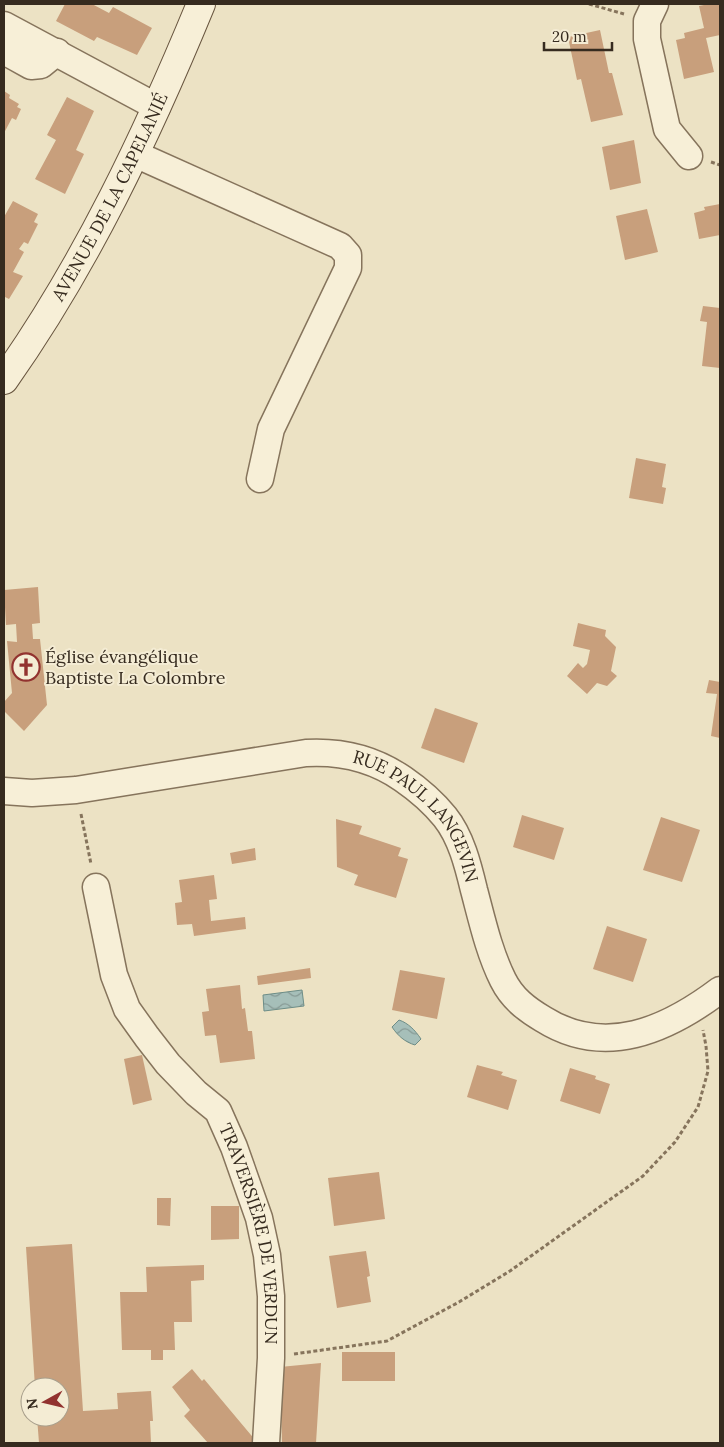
<svg xmlns="http://www.w3.org/2000/svg" width="724" height="1447" font-family="Lora,serif">
<style>
.water{fill:url(#water-waves);stroke:#6d8d87}
.building{fill:#c89f7c}
.lines{fill:none;stroke-linecap:round;stroke-linejoin:round}
.street-casing{stroke:#86745c;stroke-width:29}
.secondary-casing{stroke:#68553f;stroke-width:30}
.path{stroke:#86745c;stroke-width:3;stroke-dasharray:4 2.5;stroke-linecap:butt}
.street{stroke:#f7efd7;stroke-width:26}
.secondary{stroke:#f7efd7;stroke-width:28}
.labels{text-anchor:middle;stroke-width:4;stroke-linejoin:round;paint-order:stroke}
.street-label{font-size:18px;fill:#362b1f;stroke:#f4ecd4}
.poi-label{font-size:18px;fill:#362b1f;stroke:#f4ecd4;text-anchor:start}
</style>
<defs>
<pattern id="water-waves" width="16" height="10" patternUnits="userSpaceOnUse" patternTransform="scale(1.25)"><rect width="16" height="10" fill="#a6bfb9"/><path d="M0 5q4-4 8 0t8 0" fill="none" stroke="#889b96"/></pattern>
</defs>
<rect width="100%" height="100%" fill="#ece2c4"/>
<g class="water">
<path d="M 302,990 L 304,1006 L 264,1011 L 263,995 Z"/>
<path d="M 399,1020 C 408,1023 415,1030 421,1039 L 415,1045 C 405,1042 398,1036 392,1027 Z"/>
</g>
<g class="building">
<path d="M 65,4 L 92,4 L 109,13 L 113,7 L 152,28 L 137,55 L 97,37 L 94,41 L 56,21 Z"/>
<path d="M 709,4 L 720,4 L 720,35 L 706,38 L 714,72 L 684,79 L 676,40 L 685,38 L 684,33 L 704,28 L 699,6 Z"/>
<path d="M 600,30 L 609,73 L 612,73 L 623,115 L 591,122 L 581,79 L 577,80 L 568,37 Z"/>
<path d="M 4,91 L 10,95 L 9,98 L 19,104 L 17,107 L 21,109 L 16,120 L 12,118 L 4,133 Z"/>
<path d="M 67,97 L 94,111 L 76,150 L 84,154 L 65,194 L 35,179 L 56,140 L 47,135 Z"/>
<path d="M 634,140 L 641,183 L 610,190 L 602,147 Z"/>
<path d="M 13,201 L 38,214 L 34,222 L 38,224 L 28,244 L 24,242 L 19,249 L 24,252 L 13,272 L 23,276 L 9,299 L 5,297 L 4,300 L 4,217 Z"/>
<path d="M 720,204 L 720,235 L 699,239 L 694,213 L 705,210 L 704,207 Z"/>
<path d="M 647,209 L 658,252 L 625,260 L 616,216 Z"/>
<path d="M 703,306 L 720,308 L 720,368 L 702,366 L 707,322 L 700,321 Z"/>
<path d="M 636,458 L 666,464 L 662,487 L 666,488 L 663,504 L 629,498 Z"/>
<path d="M 38,587 L 40,623 L 32,624 L 33,639 L 40,639 L 47,705 L 24,731 L 4,711 L 4,702 L 12,693 L 7,641 L 17,642 L 16,624 L 6,625 L 4,590 Z"/>
<path d="M 578,623 L 606,630 L 605,636 L 616,647 L 611,671 L 617,676 L 607,686 L 597,683 L 587,694 L 567,676 L 578,663 L 583,668 L 587,664 L 590,650 L 573,646 Z"/>
<path d="M 709,680 L 720,682 L 720,738 L 711,736 L 717,694 L 706,693 Z"/>
<path d="M 435,708 L 478,723 L 464,763 L 421,748 Z"/>
<path d="M 522,815 L 564,828 L 554,860 L 513,847 Z"/>
<path d="M 661,817 L 700,830 L 682,882 L 643,870 Z"/>
<path d="M 336,819 L 362,826 L 359,834 L 401,848 L 398,856 L 408,859 L 396,898 L 354,885 L 358,875 L 337,867 Z"/>
<path d="M 255,848 L 256,860 L 232,864 L 230,853 Z"/>
<path d="M 214,875 L 217,899 L 209,900 L 211,921 L 245,917 L 246,929 L 194,936 L 192,924 L 177,925 L 175,903 L 182,902 L 179,880 Z"/>
<path d="M 607,926 L 647,939 L 633,982 L 593,969 Z"/>
<path d="M 310,968 L 311,978 L 258,985 L 257,976 Z"/>
<path d="M 400,970 L 445,978 L 437,1019 L 392,1010 Z"/>
<path d="M 240,985 L 242,1009 L 245,1008 L 248,1031 L 252,1031 L 255,1059 L 220,1063 L 216,1035 L 205,1036 L 202,1012 L 209,1011 L 206,989 Z"/>
<path d="M 142,1055 L 152,1100 L 133,1105 L 124,1059 Z"/>
<path d="M 477,1065 L 503,1072 L 501,1075 L 517,1080 L 508,1110 L 467,1097 Z"/>
<path d="M 570,1068 L 596,1076 L 595,1079 L 610,1084 L 600,1114 L 560,1101 Z"/>
<path d="M 379,1172 L 385,1219 L 334,1226 L 328,1178 Z"/>
<path d="M 157,1198 L 171,1198 L 170,1226 L 157,1225 Z"/>
<path d="M 211,1206 L 239,1206 L 239,1239 L 211,1240 Z"/>
<path d="M 72,1244 L 83,1411 L 118,1409 L 117,1393 L 151,1391 L 153,1421 L 150,1421 L 151,1443 L 39,1443 L 37,1417 L 60,1417 L 60,1387 L 35,1387 L 26,1247 Z"/>
<path d="M 366,1251 L 370,1276 L 367,1277 L 371,1302 L 337,1308 L 329,1256 Z"/>
<path d="M 204,1265 L 204,1280 L 191,1281 L 192,1322 L 174,1322 L 175,1350 L 163,1350 L 163,1360 L 151,1360 L 151,1350 L 122,1350 L 120,1292 L 147,1292 L 146,1267 Z"/>
<rect x="342" y="1352" width="53" height="29"/>
<path d="M 321,1363 L 316,1443 L 282,1443 L 280,1367 Z"/>
<path d="M 192,1369 L 202,1381 L 204,1379 L 256,1441 L 253,1443 L 208,1443 L 184,1416 L 190,1410 L 172,1387 Z"/>
</g>
<g class="lines">
<g class="street-casing">
<g id="street">
<path d="M 655,4 L 647,21 L 647,39 L 667,129 L 689,156"/>
<path d="M 4,25 L 157,107"/>
<path d="M 4,51 L 31,66 L 41,65 L 57,52"/>
<path d="M 135,154 L 340,246 L 348,255 L 348,268 L 271,429 L 260,479"/>
<path id="s1" d="M 4,791 L 32,793 L 76,790 L 306,753 C 341,751 373,758 403,779 C 419,790 432,801 445,817 C 461,837 468,865 474,890 C 482,920 489,952 503,980 C 512,998 526,1009 543,1019 C 605,1058 667,1030 720,990"/>
<path id="s2" d="M 96,887 L 114,975 L 127,1009 L 147,1037 L 168,1064 L 196,1093 L 218,1111 L 234,1147 L 259,1218 L 267,1255 L 271,1296 L 271,1358 L 266,1443"/>
</g>
</g>
<g class="secondary-casing">
<g id="secondary">
<path id="s3" d="M 4,380 C 86,264 147,135 201,4"/>
</g>
</g>
<g class="path">
<path d="M 589,4 L 624,14"/>
<path d="M 711,162 L 720,165"/>
<path d="M 81,814 L 91,864"/>
<path d="M 294,1354 L 387,1341 L 459,1302 L 510,1271 L 643,1176 L 675,1142 L 698,1107 L 708,1071 L 706,1046 L 703,1030"/>
</g>
<use href="#street" class="street"/>
<use href="#secondary" class="secondary"/>
</g>
<defs>
<g id="church-ring" transform="scale(1.4375)"><circle r="9.5" fill="#f4ecd4" stroke="#92322f" stroke-width="1.5"/><path d="M-1.2-6h2.4v3.5h3.3v2.4h-3.3V6h-2.4V-.1h-3.3v-2.4h3.3Z" fill="#92322f"/></g>
</defs>
<g fill-rule="evenodd">
<use href="#church-ring" x="26" y="667"/>
</g>
<g class="labels">
<g class="street-label">
<text dy="6" stroke="none"><textPath href="#s3" startOffset="212">AVENUE DE LA CAPELANIÉ</textPath></text>
<text dy="6" stroke="none"><textPath href="#s1" startOffset="444">RUE PAUL LANGEVIN</textPath></text>
<text dy="6" stroke="none"><textPath href="#s2" startOffset="392">TRAVERSIÈRE DE VERDUN</textPath></text>
</g>
<g class="poi-label">
<text x="45" y="663">Église évangélique<tspan x="45" dy="21">Baptiste La Colombre</tspan></text>
</g>
</g>
<rect width="724" height="1447" fill="none" stroke="#362b1f" stroke-width="10"/>
<g transform="translate(45 1402) rotate(262)"><circle r="24" fill="#f4ecd4" stroke="#a89f8c"/>
<path d="M0-4L9 19L0 12L-9 19Z" fill="#92322f"/>
<text y="-8" font-size="14" font-weight="bold" text-anchor="middle" fill="#362b1f">N</text>
</g>
<path d="M544 42v8h68v-8" fill="none" stroke="#362b1f" stroke-width="2.5"/>
<text x="552" y="42" font-size="15" fill="#362b1f" stroke="#f4ecd4" stroke-width="4" paint-order="stroke">20 m</text>
</svg>
